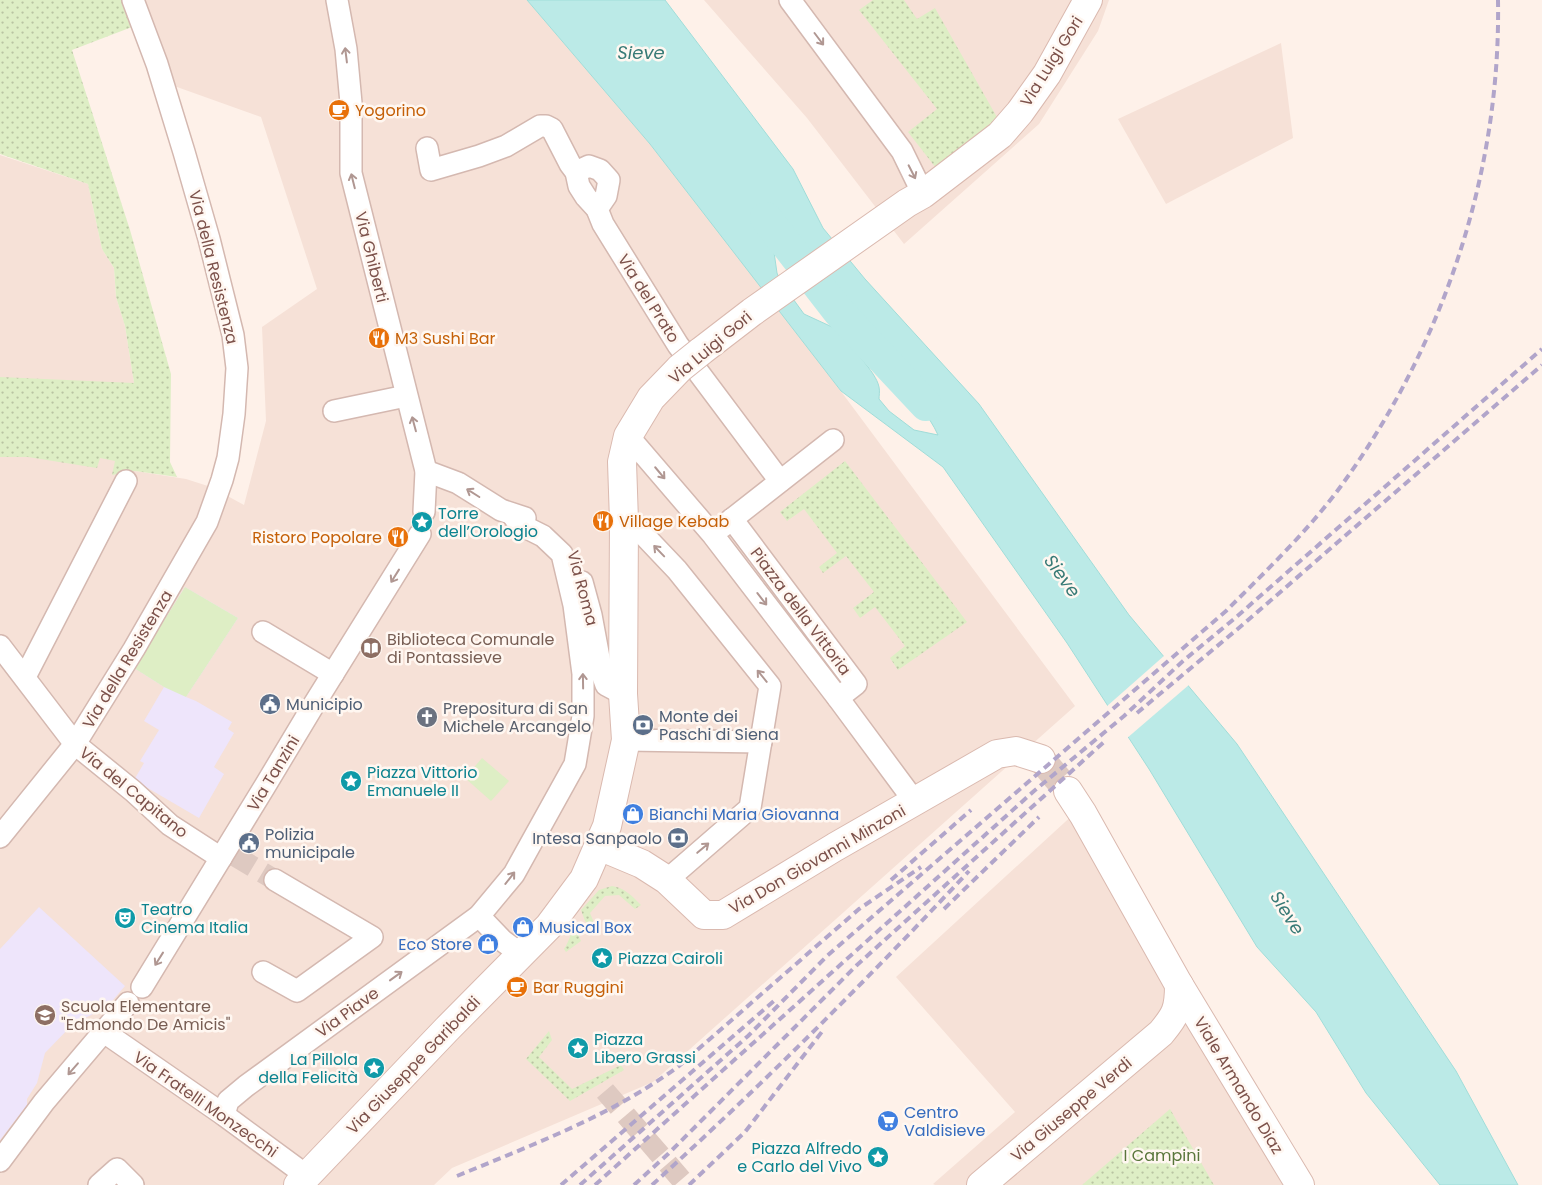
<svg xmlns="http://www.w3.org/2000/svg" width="1542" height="1185" font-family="Poppins,sans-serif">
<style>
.residential{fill:#f6e1d7}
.education{fill:#eee5fb}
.grass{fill:url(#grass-dots)}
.pitch{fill:#deeec5}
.water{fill:#bbeae7;stroke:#a0ddd9;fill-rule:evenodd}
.pier{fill:#fef1e9}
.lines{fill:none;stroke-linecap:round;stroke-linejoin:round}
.river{stroke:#bbeae7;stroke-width:32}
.street-tunnel{stroke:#dec9c1;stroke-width:21;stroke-dasharray:21 11;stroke-linecap:butt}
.secondary-tunnel{stroke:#dec9c1;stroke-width:28;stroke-dasharray:28 14;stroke-linecap:butt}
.street-casing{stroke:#d4b8b0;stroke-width:24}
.secondary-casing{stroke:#dab9af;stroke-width:30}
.street{stroke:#fff;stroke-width:21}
.secondary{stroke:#fff;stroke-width:28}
.rail{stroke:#b1a5ca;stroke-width:4;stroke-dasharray:8 5;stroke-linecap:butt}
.secondary-bridge-casing{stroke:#dab9af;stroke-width:30;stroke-linecap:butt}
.secondary-bridge{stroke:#fff;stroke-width:28}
.oneway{stroke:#b09792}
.labels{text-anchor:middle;stroke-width:5;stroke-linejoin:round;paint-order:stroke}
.street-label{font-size:16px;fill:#7c514a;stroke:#fff7f1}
.food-label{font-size:16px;fill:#c56008;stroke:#fff7f1;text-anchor:start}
.culture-label{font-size:16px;fill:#0d838f;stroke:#fff7f1;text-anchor:start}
.education-label{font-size:16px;fill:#785e54;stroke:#fff7f1;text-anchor:start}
.service-label{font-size:16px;fill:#4e5e75;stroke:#fff7f1;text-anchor:start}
.worship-label{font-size:16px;fill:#5b616d;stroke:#fff7f1;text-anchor:start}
.shop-label{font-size:16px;fill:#366cbe;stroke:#fff7f1;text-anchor:start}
.park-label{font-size:16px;fill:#59763b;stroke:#fff7f1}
.water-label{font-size:18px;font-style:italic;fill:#387a76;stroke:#fff7f1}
</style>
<defs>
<pattern id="grass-dots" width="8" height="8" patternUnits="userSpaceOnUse" patternTransform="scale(1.25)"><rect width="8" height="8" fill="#deeec5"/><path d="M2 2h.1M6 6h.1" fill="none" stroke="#b9c3a2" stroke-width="1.8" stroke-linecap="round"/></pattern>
</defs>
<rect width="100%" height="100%" fill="#fef1e9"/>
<g class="residential">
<path d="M 134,0 L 527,0 L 650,144 L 808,347 L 1075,706 L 653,1082 L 452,1168 L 434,1185 L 0,1185 L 0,155 L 88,184 L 102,249 L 114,268 L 116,297 L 125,326 L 134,383 L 135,471 L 186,479 L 211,487 L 244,505 L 266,421 L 262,327 L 317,289 L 261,117 L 163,82 Z"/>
<path d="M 704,0 L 1109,0 L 1098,31 L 1039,124 L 904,244 L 807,118 Z"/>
<path d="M 1281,43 L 1293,138 L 1166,204 L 1118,119 Z"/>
<path d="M 1089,800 L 1297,1185 L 935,1185 L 933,1184 L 1015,1112 L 896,977 Z"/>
</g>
<g class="education">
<path d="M 185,587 L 238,618 L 186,697 L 196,701 L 232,722 L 228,729 L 234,733 L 214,767 L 224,774 L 199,818 L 134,780 L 144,763 L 140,761 L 159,730 L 144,721 L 164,687 L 134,668 Z"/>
<path d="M 39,907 L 125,986 L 107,1007 L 73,1024 L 45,1053 L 37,1083 L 27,1099 L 27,1105 L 0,1140 L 0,949 Z"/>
</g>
<g class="grass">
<path d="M 0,0 L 134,0 L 145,22 L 72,50 L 130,230 L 171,374 L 170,462 L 177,477 L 135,471 L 112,475 L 115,461 L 100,458 L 97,468 L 28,457 L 0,457 L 0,377 L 134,383 L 125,326 L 116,297 L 114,268 L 102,249 L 88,184 L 0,154 Z"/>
<path d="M 873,0 L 904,0 L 917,19 L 935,8 L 998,119 L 936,168 L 908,132 L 937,109 L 859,10 Z"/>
<path d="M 845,461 L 967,622 L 898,670 L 890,658 L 905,646 L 875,607 L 860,618 L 853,608 L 874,592 L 846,556 L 823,573 L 819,567 L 837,553 L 804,509 L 787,521 L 780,512 Z"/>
<path d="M 612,886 C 625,888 632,896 641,905 L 635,909 L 619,895 L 605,896 L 590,913 L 595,925 L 589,925 L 585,921 L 581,910 L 599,890 Z"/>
<path d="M 577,923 L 582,928 L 579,937 L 581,941 L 566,952 L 564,949 C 570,940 571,931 577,923 Z"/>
<path d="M 549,1031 L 552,1040 L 539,1057 L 572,1089 L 621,1065 L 624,1070 L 570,1101 L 526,1059 Z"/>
<path d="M 1170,1109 L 1214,1185 L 1082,1185 Z"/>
</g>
<g class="pitch">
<path d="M 185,587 L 238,618 L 186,697 L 164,687 L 134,668 Z"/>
<path d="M 482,758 L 509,781 L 491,801 L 465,778 Z"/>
</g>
<path class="water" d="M 527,0 L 665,0 L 793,169 L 823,228 L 865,279 L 979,404 L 1129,615 L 1237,744 L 1456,1071 L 1518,1185 L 1440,1185 L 1366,1093 L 1316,1012 L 1257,947 L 1149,769 L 1067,643 L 943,467 L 841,391 L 650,144 ZM 772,238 L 799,256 L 796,266 L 818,281 L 833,298 L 844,302 L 861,315 L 872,335 L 876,351 L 884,357 L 895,371 L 896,383 C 913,397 929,415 938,435 L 914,430 L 889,411 L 879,399 C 879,396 880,391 879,387 C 876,371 850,349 843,332 L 804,314 L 780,281 L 777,273 Z"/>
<path class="pier" d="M 1165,655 L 1190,684 L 1126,739 L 1106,707 Z"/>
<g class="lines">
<path class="river" d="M 766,218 L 838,311 L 926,405"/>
<g class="street-tunnel">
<path d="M 235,856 L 275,880"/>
<path d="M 605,1091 L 686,1185"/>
</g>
<path class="secondary-tunnel" d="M 1041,759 L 1068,791"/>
<g class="street-casing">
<g id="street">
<path d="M 337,0 L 346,49 L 351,103 L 351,173 L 426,471 L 424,512"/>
<path d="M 790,0 L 902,151 L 923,194"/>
<path d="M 427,148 L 431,170 L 479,156 L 506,146 L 540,126 L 546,126 L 552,129 L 570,164 L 576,172 L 579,186 L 586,197 L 597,209 L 603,224 L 678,345 L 780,481"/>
<path d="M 576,172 L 589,166 L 600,170 L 609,180 L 606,196 L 597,209"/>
<path d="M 334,411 L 406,396"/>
<path d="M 628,436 L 713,535 L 838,698 L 915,802"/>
<path d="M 426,471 L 458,483 L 501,510 L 525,518"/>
<path d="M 732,519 L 856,684 L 838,698"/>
<path d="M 624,521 L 639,530 L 677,570 L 770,686 L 750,808 L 667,880"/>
<path d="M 722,527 L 833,440"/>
<path d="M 582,582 L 591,615 L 602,674 L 606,685 L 623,694"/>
<path d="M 263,632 L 333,674"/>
<path d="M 0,646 L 75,744 L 133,791 L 170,825 L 221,858"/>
<path d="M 25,677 L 126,481"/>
<path d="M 626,740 L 761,742"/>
<path d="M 0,837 L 75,744 L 134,649 L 207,522 L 222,480 L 228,458 L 234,414 L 237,368 L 233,335 L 209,239 L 184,152 L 157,64 L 133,0"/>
<path d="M 479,916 L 503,941 L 522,955"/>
<path d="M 263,972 L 297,991 L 372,937 L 275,880"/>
<path d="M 142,987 L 265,786 L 313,706 L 420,534"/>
<path d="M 104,1032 L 224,1115 L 307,1176"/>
<path d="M 224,1115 L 228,1101 L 246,1086 L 479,916 L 514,874 L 575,764 L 583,716 L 583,674 L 574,605 L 562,554 L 543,536 L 519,524 L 512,514"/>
<path d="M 0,1161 L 44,1102 L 128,1003"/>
<path d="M 99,1185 L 117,1169 L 133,1185"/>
</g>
</g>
<g class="secondary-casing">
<g id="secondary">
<path d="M 700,352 L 752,312 L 907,203 L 923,194 L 1000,135 L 1020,112 L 1047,74 L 1088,0"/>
<path d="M 1068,791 L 1083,814 L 1179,985 L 1300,1185"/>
<path d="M 599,846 L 642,864 L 667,880 L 704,915 L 723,915 L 835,847 L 997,754 L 1016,751 L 1041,759"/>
<path d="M 298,1185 L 447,1029 L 549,926 L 584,879 L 607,826 L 626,740 L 623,694 L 624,521 L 622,462 L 628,436 L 651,398 L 680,368"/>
<path d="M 981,1185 L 1161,1033 C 1176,1015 1179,1009 1179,985"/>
</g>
</g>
<use href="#street" class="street"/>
<use href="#secondary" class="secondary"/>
<g class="rail">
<path d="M 1137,713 L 1240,627 L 1542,365"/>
<path d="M 891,880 L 971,810"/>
<path d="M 944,909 L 1039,817"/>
<path d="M 457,1176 C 534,1144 611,1116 679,1066 L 859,909 L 921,867"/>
<path d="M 561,1185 L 775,1000"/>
<path d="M 580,1185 L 748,1036 L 827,956 L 1226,611 C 1266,571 1308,531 1341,486 C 1443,346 1501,173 1498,0"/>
<path d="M 595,1185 L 1034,791 L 1124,716 L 1183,661 L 1234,619 L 1542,349"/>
<path d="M 634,1185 L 668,1154 L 857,965 L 1105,741"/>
<path d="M 652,1185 C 762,1085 867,980 969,871"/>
<path d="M 689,1185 L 745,1132 L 824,1029"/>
</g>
<g class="secondary-bridge-casing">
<path id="secondary-bridge" d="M 680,368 L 700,352"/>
</g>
<use href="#secondary-bridge" class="secondary-bridge"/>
</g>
<defs><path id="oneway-shaft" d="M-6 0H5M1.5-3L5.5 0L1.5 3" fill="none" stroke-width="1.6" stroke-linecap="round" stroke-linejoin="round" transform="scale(1.25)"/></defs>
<g class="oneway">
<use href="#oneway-shaft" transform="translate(819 39) rotate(53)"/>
<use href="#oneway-shaft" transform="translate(346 55) rotate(-97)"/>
<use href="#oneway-shaft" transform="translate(912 172) rotate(63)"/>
<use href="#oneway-shaft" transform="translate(353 181) rotate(-104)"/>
<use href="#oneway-shaft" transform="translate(414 424) rotate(-105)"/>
<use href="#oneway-shaft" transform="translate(660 473) rotate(50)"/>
<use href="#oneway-shaft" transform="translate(473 493) rotate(-148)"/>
<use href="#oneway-shaft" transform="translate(659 551) rotate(-134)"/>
<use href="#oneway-shaft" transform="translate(395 576) rotate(122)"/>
<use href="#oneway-shaft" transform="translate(762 599) rotate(52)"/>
<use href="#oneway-shaft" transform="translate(762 676) rotate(-129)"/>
<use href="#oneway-shaft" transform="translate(583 681) rotate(-91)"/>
<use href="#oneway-shaft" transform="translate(703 848) rotate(-40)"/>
<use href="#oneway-shaft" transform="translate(510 878) rotate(-52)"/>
<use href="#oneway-shaft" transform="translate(159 959) rotate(122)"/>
<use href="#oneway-shaft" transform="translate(396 976) rotate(-36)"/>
<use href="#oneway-shaft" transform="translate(73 1069) rotate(131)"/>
</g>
<defs>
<g id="cafe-disc" transform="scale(1.125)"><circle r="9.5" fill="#e8710a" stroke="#fff7f1"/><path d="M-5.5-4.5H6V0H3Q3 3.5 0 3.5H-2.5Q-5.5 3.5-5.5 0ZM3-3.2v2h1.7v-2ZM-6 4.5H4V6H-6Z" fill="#fff"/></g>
<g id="restaurant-disc" transform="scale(1.125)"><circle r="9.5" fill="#e8710a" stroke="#fff7f1"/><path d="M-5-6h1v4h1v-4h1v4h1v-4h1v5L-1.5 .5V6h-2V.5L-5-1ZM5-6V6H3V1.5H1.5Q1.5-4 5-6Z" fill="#fff"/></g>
<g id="sight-disc" transform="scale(1.125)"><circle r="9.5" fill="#0f9aa8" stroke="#fff7f1"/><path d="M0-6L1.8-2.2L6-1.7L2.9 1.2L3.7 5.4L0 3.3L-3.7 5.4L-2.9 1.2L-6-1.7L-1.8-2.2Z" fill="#fff"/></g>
<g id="library-disc" transform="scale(1.125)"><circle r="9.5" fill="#8d6e63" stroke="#fff7f1"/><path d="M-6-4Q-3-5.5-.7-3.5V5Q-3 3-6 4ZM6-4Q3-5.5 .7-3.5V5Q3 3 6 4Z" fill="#fff"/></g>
<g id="civic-disc" transform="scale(1.125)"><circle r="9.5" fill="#5c6f8a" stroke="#fff7f1"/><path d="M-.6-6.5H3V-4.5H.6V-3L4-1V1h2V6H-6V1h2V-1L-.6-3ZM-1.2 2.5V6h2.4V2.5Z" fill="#fff"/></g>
<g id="church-disc" transform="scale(1.125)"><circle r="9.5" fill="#6b7280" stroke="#fff7f1"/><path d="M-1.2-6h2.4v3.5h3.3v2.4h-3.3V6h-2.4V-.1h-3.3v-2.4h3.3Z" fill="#fff"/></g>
<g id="bank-disc" transform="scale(1.125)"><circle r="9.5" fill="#5c6f8a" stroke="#fff7f1"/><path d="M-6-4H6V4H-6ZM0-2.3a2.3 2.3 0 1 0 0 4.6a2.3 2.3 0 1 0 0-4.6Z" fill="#fff"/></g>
<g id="shop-disc" transform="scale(1.125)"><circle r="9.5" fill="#3f7fe0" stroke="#fff7f1"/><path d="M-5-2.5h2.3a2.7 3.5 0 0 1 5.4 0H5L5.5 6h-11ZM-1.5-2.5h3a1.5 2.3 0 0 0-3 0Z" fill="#fff"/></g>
<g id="theatre-disc" transform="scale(1.125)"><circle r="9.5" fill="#0f9aa8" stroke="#fff7f1"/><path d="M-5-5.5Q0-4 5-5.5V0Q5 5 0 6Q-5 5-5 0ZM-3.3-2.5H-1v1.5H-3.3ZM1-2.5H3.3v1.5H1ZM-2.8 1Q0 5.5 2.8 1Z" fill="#fff"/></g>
<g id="school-disc" transform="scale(1.125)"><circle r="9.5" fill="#8d6e63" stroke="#fff7f1"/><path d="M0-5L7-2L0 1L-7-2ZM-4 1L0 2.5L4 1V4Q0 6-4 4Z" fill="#fff"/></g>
<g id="supermarket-disc" transform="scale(1.125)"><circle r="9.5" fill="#3f7fe0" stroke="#fff7f1"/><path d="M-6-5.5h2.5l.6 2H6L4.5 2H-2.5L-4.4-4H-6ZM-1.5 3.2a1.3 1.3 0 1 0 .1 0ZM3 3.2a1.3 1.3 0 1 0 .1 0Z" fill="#fff"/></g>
</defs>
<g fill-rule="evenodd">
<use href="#cafe-disc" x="339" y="110"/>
<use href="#restaurant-disc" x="379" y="338"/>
<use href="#restaurant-disc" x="603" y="521"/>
<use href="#sight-disc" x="422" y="522"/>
<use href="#restaurant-disc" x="398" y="537"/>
<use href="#library-disc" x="371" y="648"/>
<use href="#civic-disc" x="270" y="704"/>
<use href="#church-disc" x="427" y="717"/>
<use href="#bank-disc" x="643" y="725"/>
<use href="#sight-disc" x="351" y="781"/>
<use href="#shop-disc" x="633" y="814"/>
<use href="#bank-disc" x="678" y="838"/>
<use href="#civic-disc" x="249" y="843"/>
<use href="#theatre-disc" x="125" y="918"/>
<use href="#shop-disc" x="523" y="927"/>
<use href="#shop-disc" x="488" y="944"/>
<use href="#sight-disc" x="602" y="958"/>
<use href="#cafe-disc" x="517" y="987"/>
<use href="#school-disc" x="45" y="1015"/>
<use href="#sight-disc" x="578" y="1048"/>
<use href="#sight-disc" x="374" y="1068"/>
<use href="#supermarket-disc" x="888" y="1121"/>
<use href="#sight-disc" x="878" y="1157"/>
</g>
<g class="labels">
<g class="street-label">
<text transform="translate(1051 61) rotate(-58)" y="6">Via Luigi Gori</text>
<text transform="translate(372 257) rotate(76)" y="6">Via Ghiberti</text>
<text transform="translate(214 267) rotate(76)" y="6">Via della Resistenza</text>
<text transform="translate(649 298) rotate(58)" y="6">Via del Prato</text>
<text transform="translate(710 347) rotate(-40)" y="6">Via Luigi Gori</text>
<text transform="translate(583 588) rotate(75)" y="6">Via Roma</text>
<text transform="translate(801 611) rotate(53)" y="6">Piazza della Vittoria</text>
<text transform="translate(127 659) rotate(-59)" y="6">Via della Resistenza</text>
<text transform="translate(273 773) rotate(-59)" y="6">Via Tanzini</text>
<text transform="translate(134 792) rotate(39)" y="6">Via del Capitano</text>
<text transform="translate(817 859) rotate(-30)" y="6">Via Don Giovanni Minzoni</text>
<text transform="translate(347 1012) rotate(-36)" y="6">Via Piave</text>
<text transform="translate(413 1065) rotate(-46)" y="6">Via Giuseppe Garibaldi</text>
<text transform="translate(1239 1085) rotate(59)" y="6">Viale Armando Diaz</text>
<text transform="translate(206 1104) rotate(35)" y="6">Via Fratelli Monzecchi</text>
<text transform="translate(1071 1109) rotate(-40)" y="6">Via Giuseppe Verdi</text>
</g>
<g class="food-label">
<text x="355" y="116">Yogorino</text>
<text x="395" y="344">M3 Sushi Bar</text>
<text x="619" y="527">Village Kebab</text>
<text x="382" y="543" text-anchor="end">Ristoro Popolare</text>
<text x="533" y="993">Bar Ruggini</text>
</g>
<g class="culture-label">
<text x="438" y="519">Torre<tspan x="438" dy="18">dell’Orologio</tspan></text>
<text x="367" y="778">Piazza Vittorio<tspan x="367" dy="18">Emanuele II</tspan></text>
<text x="141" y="915">Teatro<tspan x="141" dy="18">Cinema Italia</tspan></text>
<text x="618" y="964">Piazza Cairoli</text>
<text x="594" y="1045">Piazza<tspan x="594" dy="18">Libero Grassi</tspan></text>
<text x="358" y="1065" text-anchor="end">La Pillola<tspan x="358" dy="18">della Felicità</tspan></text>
<text x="862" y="1154" text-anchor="end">Piazza Alfredo<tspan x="862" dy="18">e Carlo del Vivo</tspan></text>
</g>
<g class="education-label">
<text x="387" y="645">Biblioteca Comunale<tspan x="387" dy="18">di Pontassieve</tspan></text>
<text x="61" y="1012">Scuola Elementare<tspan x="61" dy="18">"Edmondo De Amicis"</tspan></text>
</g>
<g class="service-label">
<text x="286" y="710">Municipio</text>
<text x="659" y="722">Monte dei<tspan x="659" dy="18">Paschi di Siena</tspan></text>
<text x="265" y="840">Polizia<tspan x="265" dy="18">municipale</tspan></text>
<text x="662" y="844" text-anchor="end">Intesa Sanpaolo</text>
</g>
<g class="worship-label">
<text x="443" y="714">Prepositura di San<tspan x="443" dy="18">Michele Arcangelo</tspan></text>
</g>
<g class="shop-label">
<text x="649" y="820">Bianchi Maria Giovanna</text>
<text x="539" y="933">Musical Box</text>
<text x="472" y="950" text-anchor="end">Eco Store</text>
<text x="904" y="1118">Centro<tspan x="904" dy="18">Valdisieve</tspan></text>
</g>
<g class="park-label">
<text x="1162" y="1161">I Campini</text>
</g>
<g class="water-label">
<text x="641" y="59">Sieve</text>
<text transform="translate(1062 576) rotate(54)" y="6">Sieve</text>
<text transform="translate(1287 913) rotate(58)" y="6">Sieve</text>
</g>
</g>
</svg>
